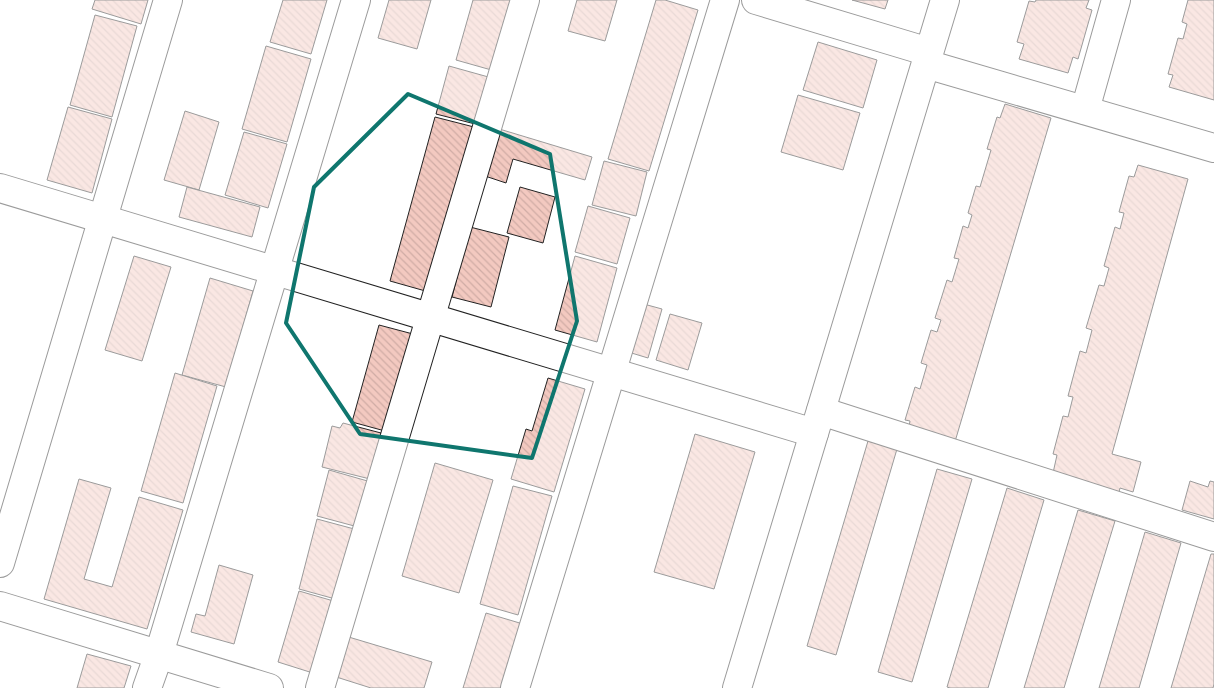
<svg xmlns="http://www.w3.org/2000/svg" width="1214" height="688" font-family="'Roboto Condensed',sans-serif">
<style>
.building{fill:url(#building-back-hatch);stroke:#222}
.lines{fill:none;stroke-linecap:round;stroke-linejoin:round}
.minor-casing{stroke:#222;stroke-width:30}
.minor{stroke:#fff;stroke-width:28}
.marked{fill:none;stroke:#0f766e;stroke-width:4;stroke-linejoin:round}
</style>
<defs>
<pattern id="building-back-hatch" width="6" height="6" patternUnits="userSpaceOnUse" patternTransform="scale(1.25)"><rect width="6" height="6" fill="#f3c9c0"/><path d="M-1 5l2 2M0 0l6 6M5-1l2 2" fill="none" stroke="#d0aca5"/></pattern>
</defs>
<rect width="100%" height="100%" fill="#fff"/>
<g class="building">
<path d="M 95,0 L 148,0 L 141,24 L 92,9 Z"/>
<path d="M 283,0 L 327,0 L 311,54 L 270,42 Z"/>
<path d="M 389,0 L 431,0 L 417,49 L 378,38 Z"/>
<path d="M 473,0 L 516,0 L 495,71 L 456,60 Z"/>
<path d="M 577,0 L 617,0 L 605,41 L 568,31 Z"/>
<path d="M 656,0 L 665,0 L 698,10 L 649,171 L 608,159 Z"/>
<path d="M 852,0 L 888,0 L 885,9 Z"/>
<path d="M 1036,0 L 1089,0 L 1086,8 L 1092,10 L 1078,59 L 1073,57 L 1068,73 L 1019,59 L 1024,44 L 1017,42 L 1029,1 L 1035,2 Z"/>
<path d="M 1188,0 L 1214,0 L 1214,100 L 1169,87 L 1173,75 L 1168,74 L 1178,38 L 1183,39 L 1187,24 L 1182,22 Z"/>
<path d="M 95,15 L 137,26 L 112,117 L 70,105 Z"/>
<path d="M 818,42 L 877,60 L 863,108 L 803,90 Z"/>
<path d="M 266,46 L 311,59 L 287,142 L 242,129 Z"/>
<path d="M 449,66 L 492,78 L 479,125 L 436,114 Z"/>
<path d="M 798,95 L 860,113 L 843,170 L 781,152 Z"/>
<path d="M 1005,104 L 1051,118 L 954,445 L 908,432 L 910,421 L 905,420 L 915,387 L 920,389 L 927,365 L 921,363 L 931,330 L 937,332 L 941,320 L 935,318 L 947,280 L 952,282 L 959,259 L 954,258 L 963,226 L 968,228 L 972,215 L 968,213 L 976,186 L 980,187 L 991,150 L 987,149 L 997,117 L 1000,118 Z"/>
<path d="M 68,107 L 112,119 L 92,193 L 47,180 Z"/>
<path d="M 185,111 L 219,122 L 199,190 L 164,180 Z"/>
<path d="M 435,117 L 474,127 L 429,292 L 390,281 Z"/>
<path d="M 496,128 L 592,157 L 585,180 L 513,159 L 506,183 L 482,175 Z"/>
<path d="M 244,132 L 287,144 L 268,208 L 225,195 Z"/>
<path d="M 604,161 L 647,172 L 636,216 L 592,205 Z"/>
<path d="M 1138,165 L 1188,179 L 1112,454 L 1141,462 L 1133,492 L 1120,488 L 1119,492 L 1053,473 L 1057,455 L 1053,454 L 1063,416 L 1068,417 L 1073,397 L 1068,396 L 1080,351 L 1086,353 L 1092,330 L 1086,328 L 1099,285 L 1104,286 L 1109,268 L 1104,266 L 1115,227 L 1120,229 L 1124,213 L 1119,212 L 1129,176 L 1134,177 Z"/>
<path d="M 187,187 L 260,207 L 252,237 L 179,217 Z"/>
<path d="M 520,187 L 555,197 L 543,243 L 507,233 Z"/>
<path d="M 588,206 L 630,218 L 617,264 L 575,252 Z"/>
<path d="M 470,227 L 509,237 L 491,307 L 452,297 Z"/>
<path d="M 134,256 L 171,267 L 142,361 L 105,350 Z"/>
<path d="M 575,256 L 617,268 L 597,342 L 555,330 Z"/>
<path d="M 210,278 L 253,291 L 226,387 L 182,375 Z"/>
<path d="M 629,300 L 662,309 L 648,358 L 615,348 Z"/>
<path d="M 670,314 L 702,323 L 688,370 L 656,360 Z"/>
<path d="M 379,325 L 413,334 L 385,431 L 352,422 Z"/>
<path d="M 175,373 L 217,386 L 183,503 L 141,491 Z"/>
<path d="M 548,378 L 585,389 L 554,492 L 511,479 L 526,429 L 532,431 Z"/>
<path d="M 343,423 L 381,433 L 370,479 L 322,467 L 332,426 L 340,428 Z"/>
<path d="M 695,434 L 755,452 L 714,589 L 654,572 Z"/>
<path d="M 868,441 L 897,449 L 836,655 L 807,646 Z"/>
<path d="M 435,463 L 493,480 L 459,593 L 402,576 Z"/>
<path d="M 937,469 L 972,479 L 912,682 L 878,672 Z"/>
<path d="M 329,470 L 371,482 L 358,527 L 317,516 Z"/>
<path d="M 79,479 L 111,488 L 84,579 L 112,587 L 139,497 L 183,510 L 147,629 L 44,599 Z"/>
<path d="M 1190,481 L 1208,487 L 1210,481 L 1214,482 L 1214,519 L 1182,510 Z"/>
<path d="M 513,486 L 552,496 L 518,615 L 480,604 Z"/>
<path d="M 1007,488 L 1044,500 L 988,688 L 950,688 L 947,687 Z"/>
<path d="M 1078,510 L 1115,521 L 1064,688 L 1024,688 Z"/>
<path d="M 317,519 L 358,530 L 339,600 L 299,589 Z"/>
<path d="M 1145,532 L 1181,543 L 1139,688 L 1099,688 Z"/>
<path d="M 1211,554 L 1214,554 L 1214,684 L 1213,688 L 1171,688 Z"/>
<path d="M 219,565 L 253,575 L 234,644 L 191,632 L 196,614 L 205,616 Z"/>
<path d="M 299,591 L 337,602 L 316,674 L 278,662 Z"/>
<path d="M 486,613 L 523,624 L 503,688 L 463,688 Z"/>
<path d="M 342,635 L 432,662 L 424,688 L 371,688 L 330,675 Z"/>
<path d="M 87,654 L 131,666 L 124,688 L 77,688 Z"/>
</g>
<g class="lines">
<g class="minor-casing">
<g id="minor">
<path d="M 756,0 L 929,52"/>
<path d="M 926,64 L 1214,148"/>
<path d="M 1085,110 L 1116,0"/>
<path d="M 0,188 L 814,433"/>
<path d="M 821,411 L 1214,537"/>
<path d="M 0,563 L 168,0"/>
<path d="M 0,606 L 269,688"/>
<path d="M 147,688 L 159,654 L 356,0"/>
<path d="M 320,688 L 525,0"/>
<path d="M 515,688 L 725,0"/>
<path d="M 737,688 L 945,0"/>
</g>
</g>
<use href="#minor" class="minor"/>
</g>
<path d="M0 0H1214V688H0ZM 408,94 L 550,154 L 577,321 L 532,458 L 360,434 L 286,323 L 314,187 Z" fill="#fff" fill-opacity=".55" fill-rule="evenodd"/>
<path class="marked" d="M 408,94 L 550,154 L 577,321 L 532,458 L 360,434 L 286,323 L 314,187 Z"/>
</svg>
